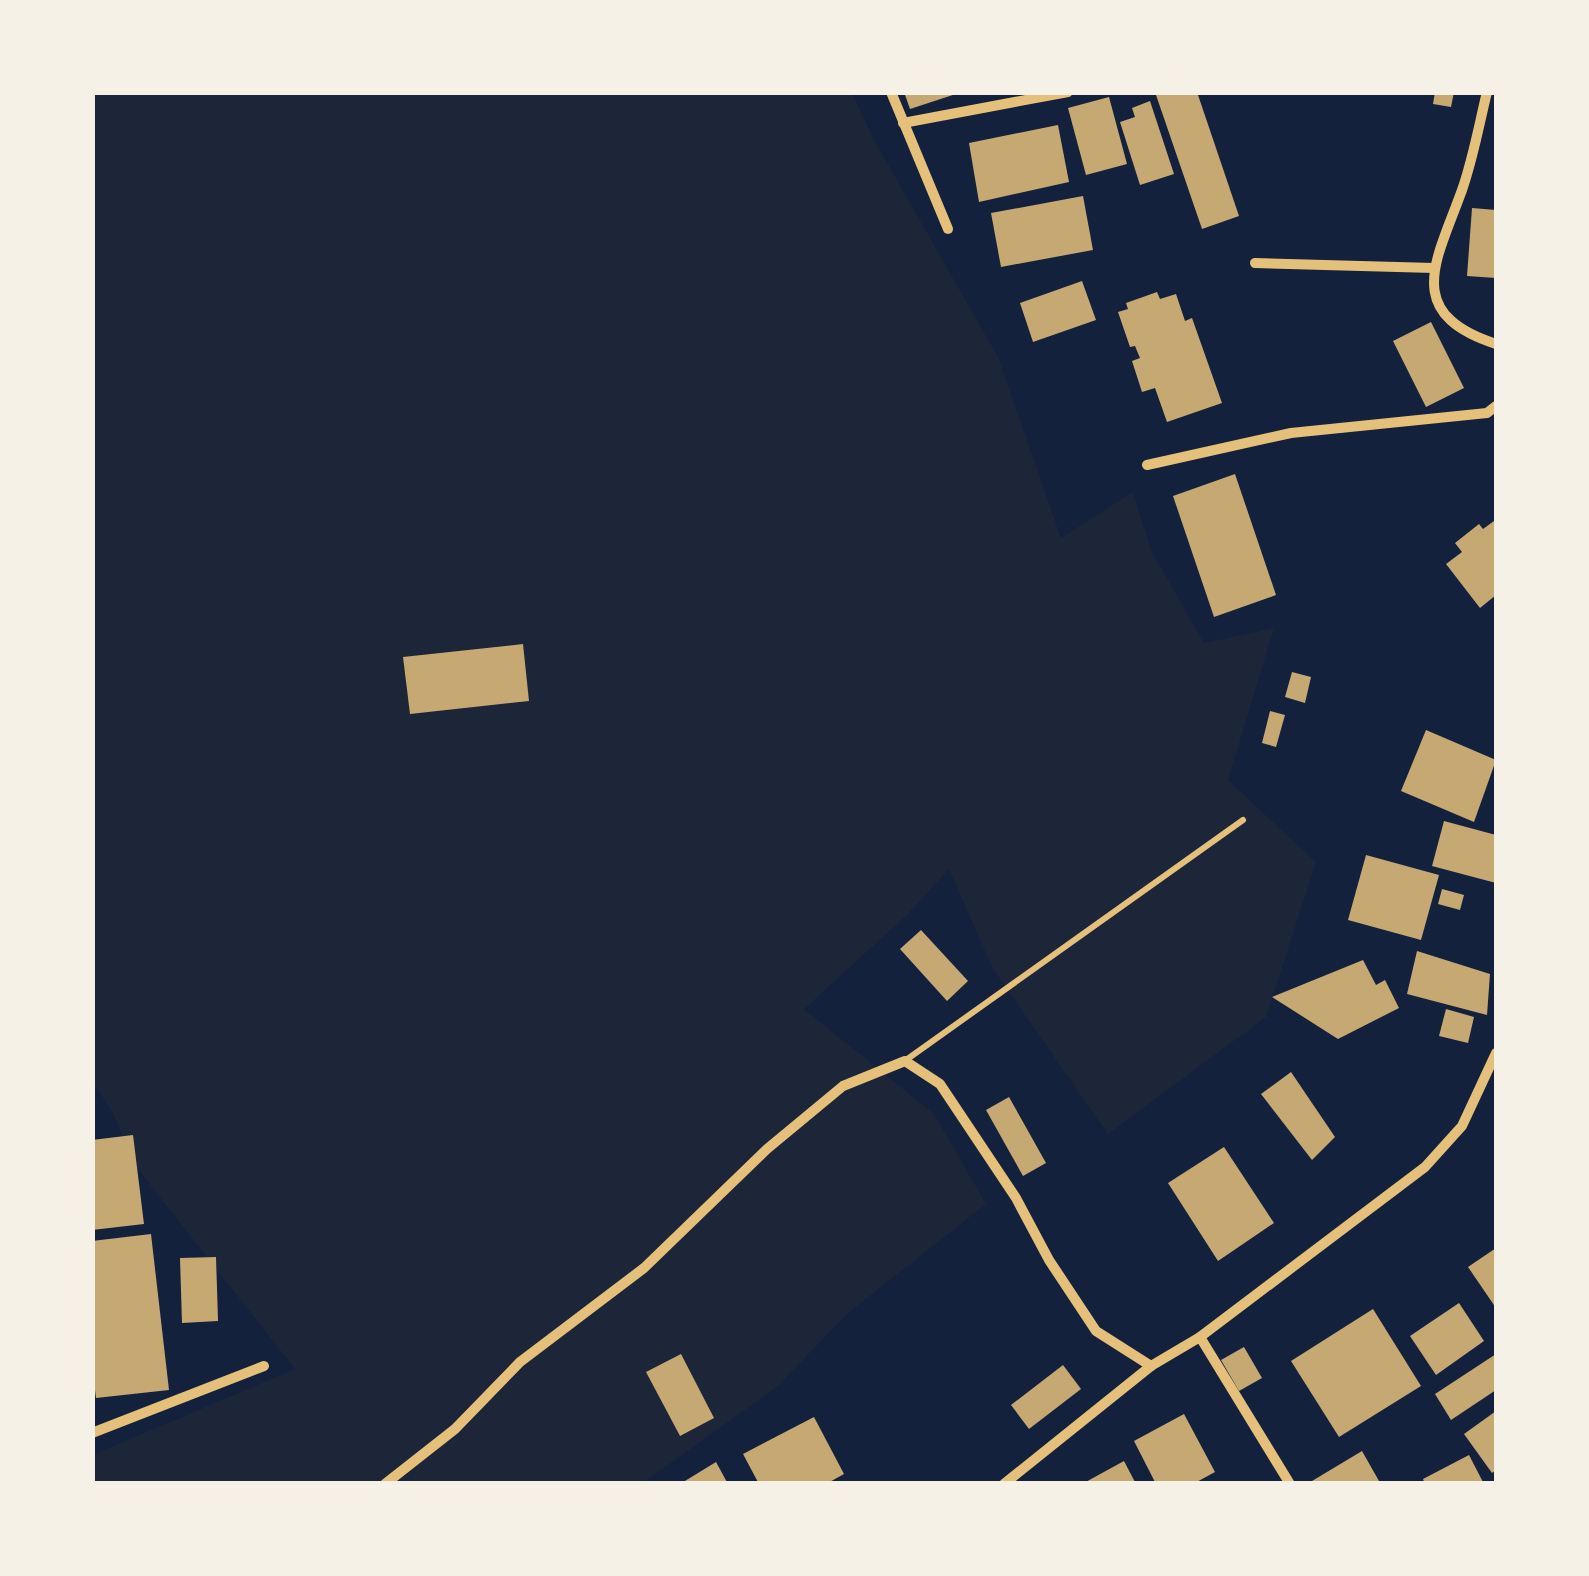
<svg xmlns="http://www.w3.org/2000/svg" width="1589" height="1576" font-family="'Crimson Pro',serif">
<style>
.green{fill:#1d2539}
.building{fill:#c6a872}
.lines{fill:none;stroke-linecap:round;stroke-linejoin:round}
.service{stroke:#e5c07b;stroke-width:6}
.minor{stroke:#e5c07b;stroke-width:10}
</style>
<rect width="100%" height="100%" fill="#14213d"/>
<path class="green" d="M 92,93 L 852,93 L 873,138 L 998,357 L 1061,538 L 1133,492 L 1151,550 L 1204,643 L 1274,628 L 1228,780 L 1316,862 L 1266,1017 L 1108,1134 L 993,969 L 949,869 L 907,915 L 804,1009 L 934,1114 L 986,1204 L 848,1313 L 778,1386 L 643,1483 L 93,1483 L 93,1455 L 295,1369 L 137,1168 L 112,1111 L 93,1083 Z"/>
<g class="building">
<path d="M 904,92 L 959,92 L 959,93 L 910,109 Z"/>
<path d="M 1155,92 L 1197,92 L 1239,216 L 1202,229 Z"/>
<path d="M 1435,92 L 1454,92 L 1451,107 L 1433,104 Z"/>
<path d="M 1109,97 L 1127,164 L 1086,175 L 1068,108 Z"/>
<path d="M 1150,101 L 1174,174 L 1140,185 L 1120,122 L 1135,117 L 1132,108 Z"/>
<path d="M 1058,125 L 1069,182 L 979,202 L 969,143 Z"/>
<path d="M 1083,196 L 1093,250 L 1001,267 L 991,213 Z"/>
<path d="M 1472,208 L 1496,210 L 1496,278 L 1467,276 Z"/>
<path d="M 1082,281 L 1096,320 L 1033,342 L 1020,303 Z"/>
<path d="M 1157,292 L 1160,299 L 1176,294 L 1185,321 L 1192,318 L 1222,403 L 1167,422 L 1155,388 L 1142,392 L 1132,361 L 1140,358 L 1135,346 L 1130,347 L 1118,312 L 1128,309 L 1126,303 Z"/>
<path d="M 1431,322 L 1464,388 L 1426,407 L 1393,341 Z"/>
<path d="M 1235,474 L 1276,595 L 1214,617 L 1173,496 Z"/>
<path d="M 1494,521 L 1496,525 L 1496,595 L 1480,608 L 1446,564 L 1462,552 L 1455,543 L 1479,524 L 1483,529 Z"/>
<path d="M 523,644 L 529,701 L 410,714 L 403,657 Z"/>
<path d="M 1292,672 L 1311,677 L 1305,703 L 1285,697 Z"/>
<path d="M 1270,711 L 1285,715 L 1276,747 L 1262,743 Z"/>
<path d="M 1426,730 L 1496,760 L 1474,822 L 1401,791 Z"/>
<path d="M 1444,821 L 1496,835 L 1496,883 L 1432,866 Z"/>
<path d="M 1366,855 L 1439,875 L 1421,940 L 1348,920 Z"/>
<path d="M 1442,889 L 1464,895 L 1460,910 L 1438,904 Z"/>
<path d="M 921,930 L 968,981 L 947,1001 L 900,949 Z"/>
<path d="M 1417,951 L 1490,974 L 1487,1015 L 1407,994 Z"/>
<path d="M 1363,960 L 1376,985 L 1385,980 L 1399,1008 L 1338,1039 L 1272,997 Z"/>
<path d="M 1446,1009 L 1474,1017 L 1468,1043 L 1439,1036 Z"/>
<path d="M 1291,1072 L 1335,1137 L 1312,1160 L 1261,1094 Z"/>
<path d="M 1009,1097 L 1046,1163 L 1023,1176 L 986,1110 Z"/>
<path d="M 133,1135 L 144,1224 L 92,1230 L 92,1140 Z"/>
<path d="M 1224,1147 L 1274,1223 L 1218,1261 L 1168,1183 Z"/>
<path d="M 151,1234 L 169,1390 L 96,1398 L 92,1368 L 92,1241 Z"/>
<path d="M 1496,1248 L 1496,1308 L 1468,1267 Z"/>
<path d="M 216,1257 L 218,1321 L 182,1323 L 180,1258 Z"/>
<path d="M 1459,1303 L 1484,1341 L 1436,1375 L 1410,1336 Z"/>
<path d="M 1373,1309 L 1421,1386 L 1339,1437 L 1291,1361 Z"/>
<path d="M 1244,1347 L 1262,1378 L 1239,1391 L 1221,1360 Z"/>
<path d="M 681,1354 L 714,1418 L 680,1436 L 646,1372 Z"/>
<path d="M 1496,1354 L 1496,1390 L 1451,1420 L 1435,1394 Z"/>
<path d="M 1063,1365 L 1081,1389 L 1029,1429 L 1011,1405 Z"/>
<path d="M 1496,1411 L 1496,1470 L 1492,1473 L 1464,1434 Z"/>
<path d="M 1184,1414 L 1215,1472 L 1193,1484 L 1156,1484 L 1134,1441 Z"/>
<path d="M 814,1417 L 844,1474 L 826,1484 L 759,1484 L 743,1454 Z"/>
<path d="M 1362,1451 L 1379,1481 L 1307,1484 Z"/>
<path d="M 1469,1455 L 1484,1484 L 1425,1484 L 1423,1479 Z"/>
<path d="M 1124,1461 L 1136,1484 L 1082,1484 Z"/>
<path d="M 716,1462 L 728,1484 L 680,1484 Z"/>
</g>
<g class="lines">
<path class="service" d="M 906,1060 L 1243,820"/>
<g class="minor">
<path d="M 891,92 L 948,229"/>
<path d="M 1487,92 C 1479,125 1473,159 1462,190 C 1437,260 1401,313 1496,344"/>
<path d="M 903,123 L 1068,92"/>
<path d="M 1255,263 L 1434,268"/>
<path d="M 1147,465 L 1291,433 L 1487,413 L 1496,406"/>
<path d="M 1200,1337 L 1290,1484"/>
<path d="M 92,1433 L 264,1366"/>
<path d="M 385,1484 L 455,1429 L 520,1362 L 644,1268 L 767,1149 L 843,1086 L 905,1061 L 940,1084 L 1016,1198 L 1049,1260 L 1096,1331 L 1151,1366"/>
<path d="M 1004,1484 L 1151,1366 L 1200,1337 L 1425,1167 L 1462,1126 L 1496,1053"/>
</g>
</g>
<rect width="1589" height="1576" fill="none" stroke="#f6f1e7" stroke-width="190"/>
</svg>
